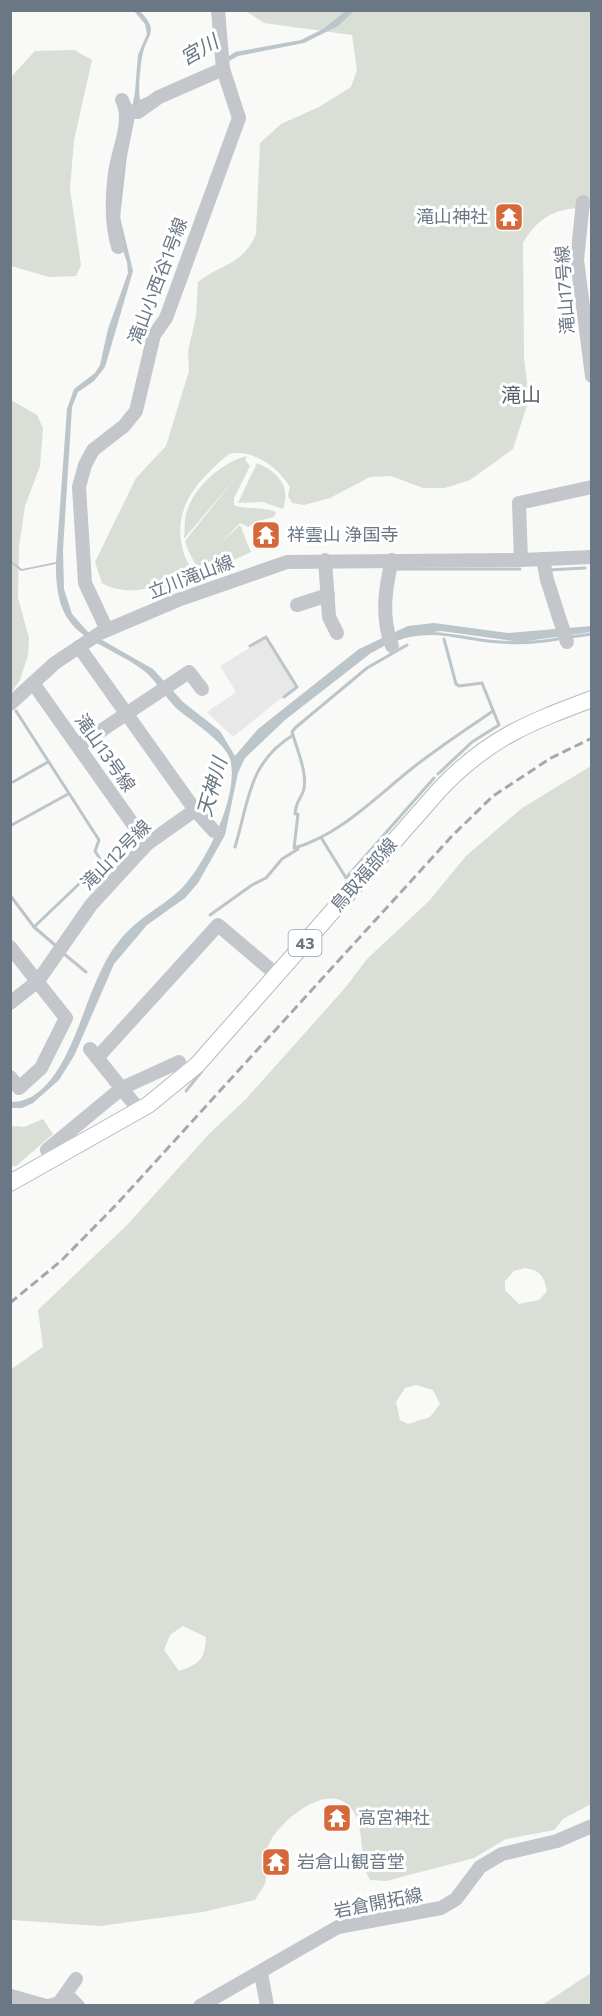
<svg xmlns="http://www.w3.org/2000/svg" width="602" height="2016" font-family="Commissioner,'Noto Sans JP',sans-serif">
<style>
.built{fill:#e7e8e7}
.green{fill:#d9ded6;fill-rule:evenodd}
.water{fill:#bcc5ca}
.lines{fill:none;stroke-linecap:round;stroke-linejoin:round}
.stream{stroke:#bcc5ca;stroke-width:3}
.major-casing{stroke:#b6babe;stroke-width:18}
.minor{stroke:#c3c6ca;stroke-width:14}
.major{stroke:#fff;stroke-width:16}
.rail{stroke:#a4a9af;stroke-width:3;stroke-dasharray:9 4.5;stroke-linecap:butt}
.labels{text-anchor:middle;stroke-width:6;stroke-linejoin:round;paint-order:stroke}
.shield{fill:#fff;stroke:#97a0aa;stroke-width:1.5}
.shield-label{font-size:16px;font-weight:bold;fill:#6a7785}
.poi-label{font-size:18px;fill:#6a7785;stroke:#fff;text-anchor:start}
.street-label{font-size:18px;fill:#6a7785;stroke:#fff}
.water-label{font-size:20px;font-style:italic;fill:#677780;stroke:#fff}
.neighbourhood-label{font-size:20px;fill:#58616b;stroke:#fff}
</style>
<rect width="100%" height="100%" fill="#f9f9f7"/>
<path class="built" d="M 266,638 L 296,686 L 233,737 L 207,712 L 236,692 L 220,666 Z"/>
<g class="green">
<path d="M 246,11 L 591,11 L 591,209 C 561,205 538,216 523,243 L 524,357 L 529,399 L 513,449 L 470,480 L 445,488 L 423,488 L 391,476 L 370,477 L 330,498 L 304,505 L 292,503 L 288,496 L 290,487 C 277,466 253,449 229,454 C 200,478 173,506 182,546 C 184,556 187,564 195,570 L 196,581 C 184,594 172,591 157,584 C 142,593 116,592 102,583 L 95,562 L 136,478 L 166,446 L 189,371 L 188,351 L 196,316 L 198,282 C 222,263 243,265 256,234 L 260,143 L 281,124 L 319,107 L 351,87 L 357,70 L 352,35 L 264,23 Z"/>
<path d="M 74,50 L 92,60 L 74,140 L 70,189 L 81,265 L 76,276 L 49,277 L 11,266 L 11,77 L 35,51 Z"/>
<path d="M 11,400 L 37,415 L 43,428 L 40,466 L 25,506 L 19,547 L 18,598 L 29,638 L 28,655 L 20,680 L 11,693 Z"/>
<path d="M 247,456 L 245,460 L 250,466 L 234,498 L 234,505 C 243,510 262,506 276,512 L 274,517 L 258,521 L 248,527 L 240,523 L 219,545 L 240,525 L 251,552 L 208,572 L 204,578 L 199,575 C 197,563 188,554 185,541 L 237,476 L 184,539 C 185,530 184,519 187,511 C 195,486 222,462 247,456 Z"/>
<path d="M 257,463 C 278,472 291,486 283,509 L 263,502 L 238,503 Z"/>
<path d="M 591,766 L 591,1804 L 563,1819 L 554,1830 L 506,1839 L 474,1858 L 386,1881 L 370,1880 C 360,1864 364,1832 355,1814 C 335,1776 284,1817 271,1840 C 263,1854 267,1866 266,1880 C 265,1887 258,1894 255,1900 L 203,1912 L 100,1926 L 11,1920 L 10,1370 L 43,1347 L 38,1310 L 128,1224 L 209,1134 L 246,1099 L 345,988 L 367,959 L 429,901 L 466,856 L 522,808 ZM 525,1268 C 540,1270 544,1276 547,1291 L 539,1300 L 519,1304 L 505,1290 L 505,1281 L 514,1271 ZM 416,1385 L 433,1390 L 440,1404 L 430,1417 L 408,1424 L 400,1420 L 396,1402 L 405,1388 ZM 183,1626 L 206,1637 C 205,1659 200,1664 179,1671 L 164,1650 L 170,1635 Z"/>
<path d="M 43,1119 L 53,1134 L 16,1166 L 11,1166 L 11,1126 L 24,1127 Z"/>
<path d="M 591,1973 L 591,2005 L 542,2005 Z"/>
</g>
<path class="water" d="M 134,11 L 140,11 C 161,34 146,33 142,57 C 140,70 138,88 140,100 L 215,66 L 235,52 L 301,40 L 323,29 L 346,11 L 354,11 L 338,26 L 304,43 L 238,56 L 135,116 L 127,156 L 120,217 L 133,271 L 105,367 L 94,381 L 78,392 L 72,407 L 63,550 L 64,589 L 72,614 L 88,632 L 153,669 L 183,702 L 220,731 L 235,756 L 258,729 L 359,649 L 408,626 L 434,623 L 508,633 L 591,626 L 591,632 L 520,642 L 441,631 L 403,636 L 371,653 L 285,720 L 245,758 L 238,773 L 225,835 L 198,883 L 185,898 L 147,925 L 114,964 L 74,1056 L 59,1080 L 33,1103 L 22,1108 L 11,1108 L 11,1102 C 56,1103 77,1029 90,996 C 98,977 106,956 120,940 C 139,916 163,907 182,888 C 206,863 240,794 230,759 C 225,743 195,723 182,713 C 167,702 157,680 143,670 C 94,635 55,641 56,564 L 21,571 L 11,563 L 11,561 L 22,569 L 56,562 L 67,409 L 74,389 L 95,373 L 100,365 L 108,329 L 128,273 L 127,262 L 116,231 L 117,190 L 135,92 L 138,55 L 147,34 L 145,24 Z"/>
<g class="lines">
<g class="stream">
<path d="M 393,569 L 520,569"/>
<path d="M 548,570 L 585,568"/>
<path d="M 570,637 L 592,634"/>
<path d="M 395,640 C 428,627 455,637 488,641 C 513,644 538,643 563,638"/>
<path d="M 250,646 L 266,637 L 297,687 L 284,697"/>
<path d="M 16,711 L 99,840 L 95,851 L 102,862 L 34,927"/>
<path d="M 293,735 C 297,750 309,776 303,792 C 299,801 296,802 295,814 L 298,814 L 294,848 C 338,836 375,798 410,770 C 436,749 465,730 493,711"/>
<path d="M 438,774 L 472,742 L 499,725 L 482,683 L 459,686 L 456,684 L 444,639"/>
<path d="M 13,782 L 48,762"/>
<path d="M 10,826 L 68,794"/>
<path d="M 322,839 L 346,878 L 434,778"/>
<path d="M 235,847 C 249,801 248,763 293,735 L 292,732 L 295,728 L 367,668 L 407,645"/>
<path d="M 10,895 L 34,927 L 55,945"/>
<path d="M 210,915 L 252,885 L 266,878 L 282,859 L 298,849"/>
<path d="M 63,953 L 86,972"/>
<path d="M 186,1091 L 202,1071"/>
</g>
<g class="major-casing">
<path id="major" d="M 10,1183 L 148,1105 L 197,1065 L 441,788 C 489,738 528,723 592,699"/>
</g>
<g class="minor">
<path d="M 127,111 L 138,112 L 159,97 L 223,69 L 218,10"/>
<path d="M 583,202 L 577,260 L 592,376"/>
<path d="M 118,247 C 111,222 112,198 115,173 C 118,150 133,120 122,100"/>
<path d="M 543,559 L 547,580 L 567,642"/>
<path d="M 325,560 L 329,617 L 337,633"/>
<path d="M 392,560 C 385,589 381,618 392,646"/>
<path d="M 521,560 L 519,503 L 592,487"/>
<path d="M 297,605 L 328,595"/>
<path d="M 107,630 L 85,583 L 79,487 L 85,465 L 93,450 L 124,426 L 136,411 L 154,335 L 166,318 L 239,118 L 223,69"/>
<path d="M 33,683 L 147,844"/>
<path d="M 10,704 L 55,663 L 100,633 L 178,600 L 287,562 L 521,560 L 592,557"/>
<path d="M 78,746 L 189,672 L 202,689"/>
<path d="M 195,810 L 214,831"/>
<path d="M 10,947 L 66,1018 L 41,1068 L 19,1088 L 10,1077"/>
<path d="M 10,1003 L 38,981 L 91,905 L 147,844 L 195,810 L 79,647"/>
<path d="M 90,1049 L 139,1110"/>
<path d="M 97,1058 L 218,925 L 277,975"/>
<path d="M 47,1150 L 122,1088 L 179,1062"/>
<path d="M 261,1973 L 267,2006"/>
<path d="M 66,1994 L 78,2006"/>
<path d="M 11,1996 L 46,2006"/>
<path d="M 49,2006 L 59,2003 L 76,1979"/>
<path d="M 200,2006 L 338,1927 L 441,1908 L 456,1899 L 480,1867 L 502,1854 L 557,1841 L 592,1826"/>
</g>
<use href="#major" class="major"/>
<path class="rail" d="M 10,1303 L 61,1261 L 116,1205 L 452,836 L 493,796 L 551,758 L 592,738"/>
</g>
<defs>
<g id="temple-square" transform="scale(1.5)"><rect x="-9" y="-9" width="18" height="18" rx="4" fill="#d6693a" stroke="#fff"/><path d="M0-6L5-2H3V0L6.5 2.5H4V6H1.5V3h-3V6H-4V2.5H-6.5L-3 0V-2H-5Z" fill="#fff"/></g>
</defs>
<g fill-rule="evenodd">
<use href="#temple-square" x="509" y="217"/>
<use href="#temple-square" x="266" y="535"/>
<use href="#temple-square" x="337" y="1818"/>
<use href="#temple-square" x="276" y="1862"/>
</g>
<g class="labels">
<rect class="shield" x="288.5" y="930" width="33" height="26" rx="4.5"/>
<g class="shield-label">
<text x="305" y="949">43</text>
</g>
<g class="poi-label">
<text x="488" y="223" text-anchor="end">滝山神社</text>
<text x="287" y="541">祥雲山 浄国寺</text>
<text x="358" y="1824">高宮神社</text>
<text x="297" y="1868">岩倉山観音堂</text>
</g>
<g class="street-label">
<text transform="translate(158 281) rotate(-69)" y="6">滝山小西谷1号線</text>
<text transform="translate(565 290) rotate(-94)" y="6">滝山17号線</text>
<text transform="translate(191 577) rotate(-21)" y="6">立川滝山線</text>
<text transform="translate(105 753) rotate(55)" y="6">滝山13号線</text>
<text transform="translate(116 855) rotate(-45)" y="6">滝山12号線</text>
<text transform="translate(364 875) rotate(-49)" y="6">鳥取福部線</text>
<text transform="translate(378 1903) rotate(-11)" y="6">岩倉開拓線</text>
</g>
<g class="water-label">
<text transform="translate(199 50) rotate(-30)" y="7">宮川</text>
<text transform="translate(212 787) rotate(-74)" y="7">天神川</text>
</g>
<g class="neighbourhood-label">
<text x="521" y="402">滝山</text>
</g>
</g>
<rect width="602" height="2016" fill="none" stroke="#6a7785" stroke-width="24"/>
</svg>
